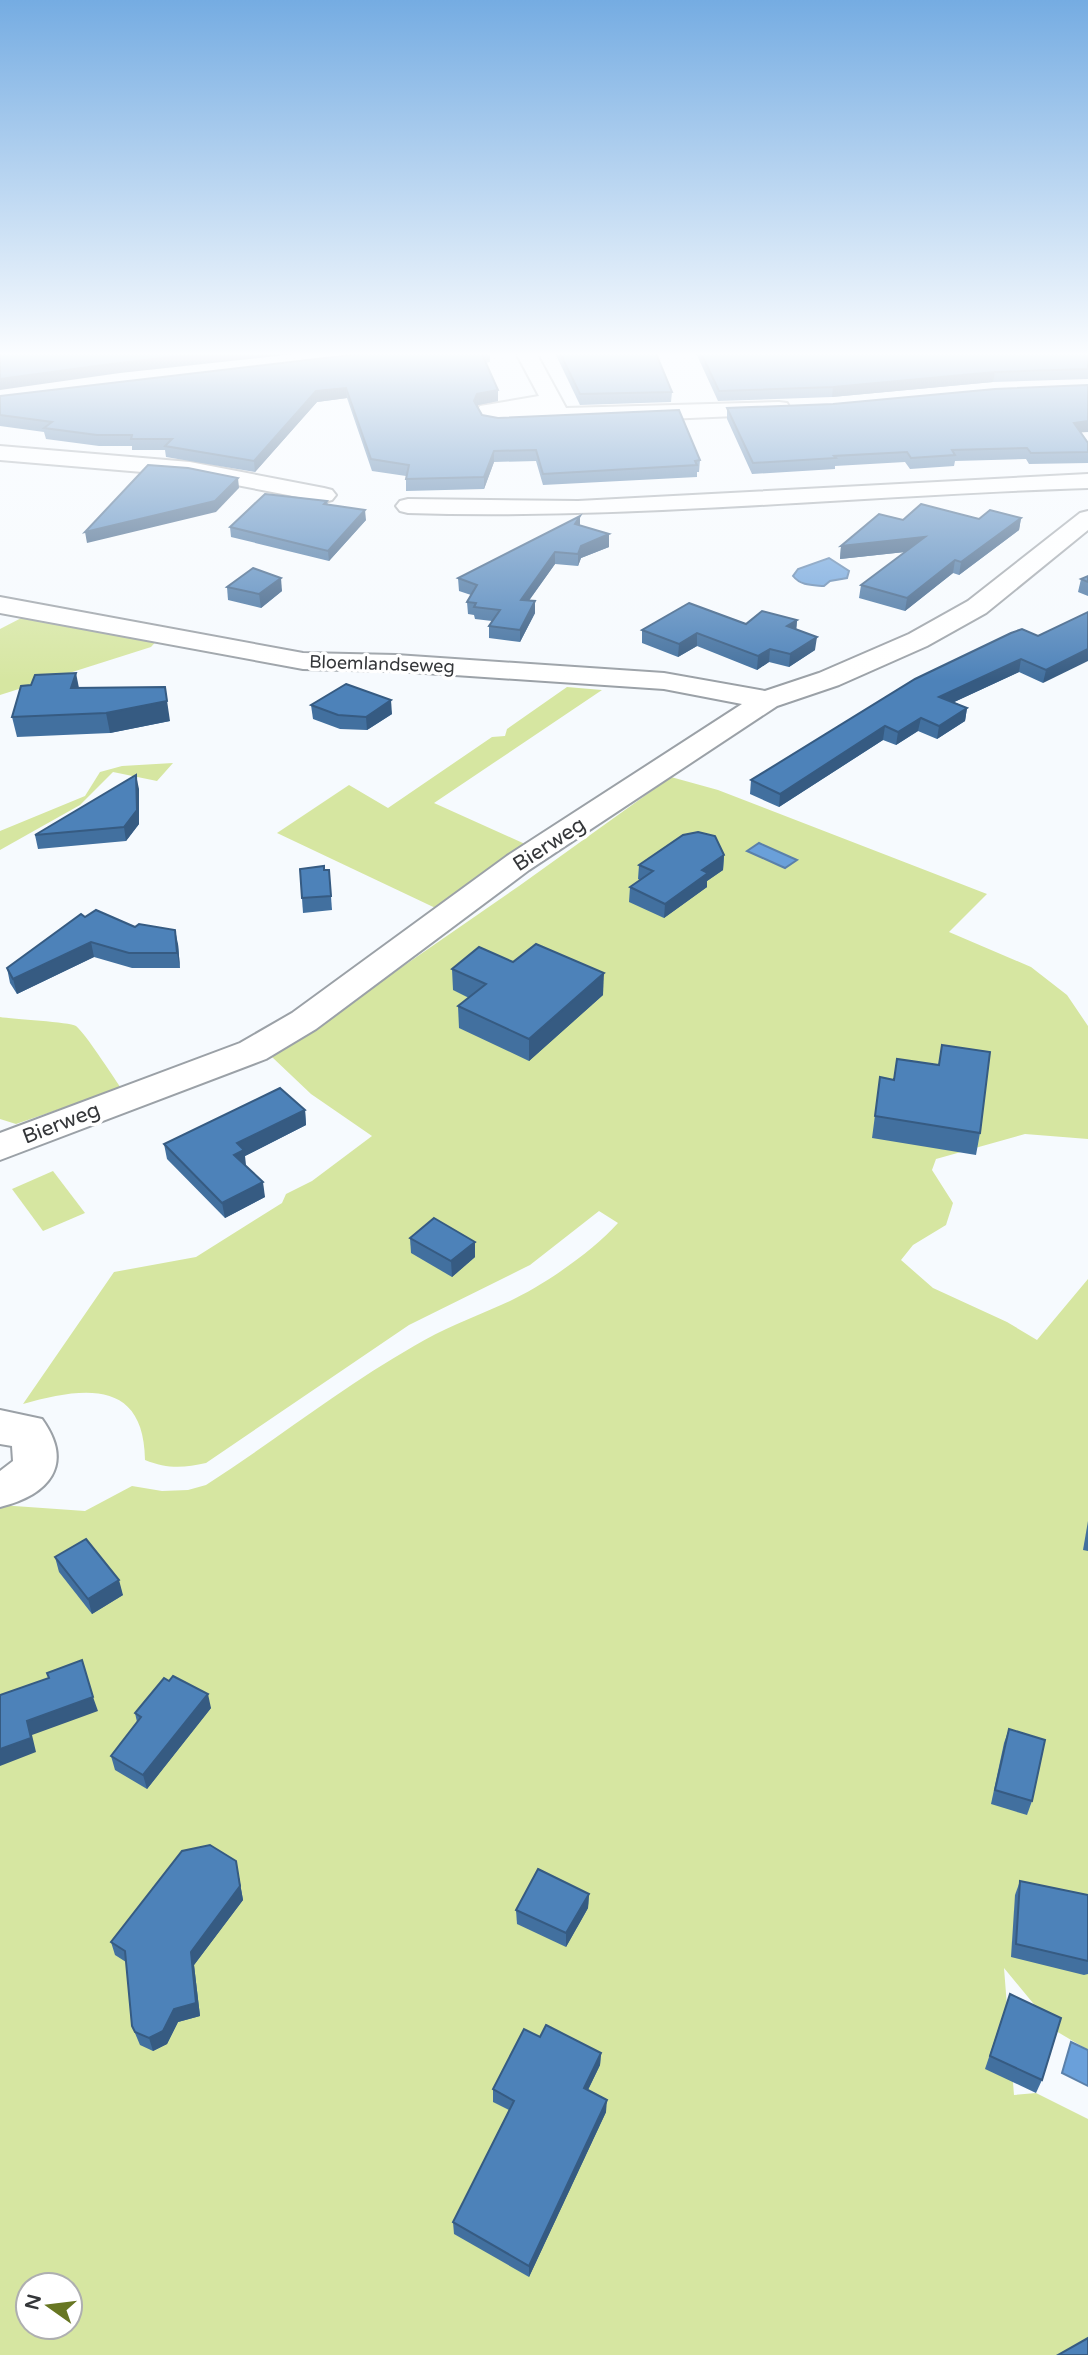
<svg xmlns="http://www.w3.org/2000/svg" width="1088" height="2355" font-family="'Varela Round',sans-serif">
<style>
.green{fill:#d6e6a1;fill-rule:evenodd}
.water{fill:#6aa0da;stroke:#5a80aa;stroke-width:2}
.lines{fill:none;stroke-linecap:round;stroke-linejoin:round}
.minor-casing{stroke:#9ba1a7;stroke-width:4}
.minor{fill:#fff;fill-rule:evenodd}
.wall{fill:#42709f}
.shaded-wall{fill:#365b82}
.building{fill:#4d82b9;stroke:#365b82;stroke-width:2}
.labels{text-anchor:middle;stroke-width:7;stroke-linejoin:round;paint-order:stroke}
.far-street-label{font-size:18px;fill:#35373a;stroke:#fff}
.street-label{font-size:21px;fill:#35373a;stroke:#fff}
</style>
<rect width="100%" height="100%" fill="#f6fafe"/>
<g class="green">
<path d="M 31,613 L 159,638 L 151,647 L 0,695 L 0,629 Z"/>
<path d="M 567,687 L 602,690 L 434,803 L 536,849 L 446,913 L 277,833 L 349,785 L 388,808 L 492,737 L 505,736 L 507,729 Z"/>
<path d="M 173,763 L 157,781 L 113,772 L 80,805 L 0,850 L 0,831 L 85,796 L 100,772 L 122,766 Z"/>
<path d="M 671,777 L 718,790 L 987,894 L 949,932 L 1031,967 L 1067,995 L 1088,1026 L 1088,1139 L 1025,1134 L 936,1159 L 932,1170 L 953,1203 L 946,1225 L 913,1245 L 901,1260 L 933,1288 L 1007,1322 L 1037,1340 L 1088,1279 L 1088,2050 L 1056,2031 L 1004,1968 L 1014,2095 L 1036,2093 L 1088,2119 L 1088,2355 L 0,2355 L 0,1505 L 85,1511 L 132,1486 L 162,1491 L 188,1490 L 206,1485 C 276,1440 342,1387 414,1346 C 442,1329 472,1318 501,1305 C 539,1289 591,1253 618,1223 L 599,1211 L 530,1265 L 409,1325 L 206,1463 C 184,1468 167,1469 145,1460 C 144,1379 84,1387 23,1404 L 114,1272 L 196,1257 L 282,1203 L 286,1194 L 312,1181 L 372,1136 L 311,1094 L 272,1057 L 519,886 ZM 28,2285 L 70,2285 L 70,2327 L 28,2327 Z"/>
<path d="M 0,1017 C 12,1019 70,1022 76,1026 C 85,1033 112,1075 121,1088 L 16,1124 L 0,1119 Z"/>
<path d="M 53,1171 L 85,1213 L 43,1231 L 12,1189 Z"/>
</g>
<g class="water">
<path d="M 829,558 L 849,571 L 847,578 L 830,581 L 824,586 C 812,585 801,586 793,576 L 798,569 Z"/>
<path d="M 759,843 L 797,860 L 785,868 L 747,851 Z"/>
<path d="M 1071,2042 L 1088,2050 L 1088,2086 L 1062,2073 Z"/>
</g>
<g class="lines">
<g class="minor-casing">
<g id="minor">
<path d="M 515,351 L 535,351 L 566,408 L 779,402 L 787,403 L 790,408 L 787,413 L 779,414 L 576,423 L 551,418 L 541,423 L 498,426 L 483,423 L 477,411 L 480,406 L 539,396 Z"/>
<path d="M 0,446 L 190,462 L 324,488 L 332,490 L 336,495 L 332,500 L 324,502 L 190,476 L 0,460 Z"/>
<path d="M 1088,474 L 1088,488 C 861,495 635,520 408,513 L 400,511 L 396,506 L 400,501 L 408,499 L 578,501 Z"/>
<path d="M 1088,511 L 1088,530 L 986,613 L 927,646 L 839,685 L 777,706 L 529,870 L 316,1029 L 266,1059 L 0,1160 L 0,1133 L 240,1043 L 292,1013 L 507,856 L 742,704 L 664,689 L 396,671 L 303,669 L 0,613 L 0,597 L 303,653 L 396,655 L 664,673 L 765,691 L 819,673 L 909,634 L 968,601 L 1080,513 Z"/>
<path d="M 0,1410 L 42,1419 C 75,1465 49,1495 0,1507 L 0,1471 L 13,1461 L 12,1446 L 0,1444 Z"/>
</g>
</g>
<use href="#minor" class="minor"/>
</g>
<g class="wall">
<path d="M 554,351 L 655,351 L 672,392 L 671,402 L 580,405 Z"/>
<path d="M 695,351 L 1088,351 L 1088,379 L 993,382 L 832,397 L 718,401 Z"/>
<path d="M 490,352 L 490,362 L 485,363 L 498,390 L 498,401 L 478,405 L 477,406 L 482,415 L 700,460 L 699,472 L 697,472 L 697,477 L 543,485 L 536,461 L 494,462 L 484,489 L 406,491 L 406,476 L 372,471 L 347,398 L 317,402 L 255,472 L 166,457 L 165,450 L 132,450 L 132,446 L 99,446 L 46,439 L 44,432 L 0,426 L 0,396 Z"/>
<path d="M 727,408 L 1081,432 L 1088,443 L 1088,463 L 1029,464 L 1026,459 L 955,461 L 954,466 L 910,469 L 905,462 L 835,466 L 835,469 L 752,474 L 727,419 Z"/>
<path d="M 327,501 L 328,505 L 366,520 L 329,561 L 231,537 L 230,527 Z"/>
<path d="M 1021,518 L 1019,530 L 959,575 L 953,573 L 905,611 L 859,598 L 861,585 L 905,552 L 840,559 L 841,546 L 903,520 Z"/>
<path d="M 609,534 L 609,547 L 581,558 L 578,566 L 555,564 L 529,600 L 535,601 L 535,613 L 520,642 L 489,638 L 489,626 L 492,621 L 475,619 L 474,615 L 468,614 L 467,602 L 471,595 L 459,591 L 458,578 Z"/>
<path d="M 1088,576 L 1088,596 L 1078,592 L 1081,579 Z"/>
<path d="M 227,587 L 282,591 L 261,608 L 228,600 Z"/>
<path d="M 1088,612 L 1043,683 L 1019,672 L 954,702 L 967,708 L 965,721 L 937,739 L 918,731 L 896,745 L 883,740 L 779,807 L 750,794 L 751,780 Z"/>
<path d="M 797,620 L 796,630 L 815,650 L 789,667 L 769,662 L 757,670 L 697,646 L 678,657 L 642,643 L 642,630 Z"/>
<path d="M 31,685 L 79,688 L 170,721 L 110,733 L 17,737 L 12,717 Z"/>
<path d="M 311,705 L 392,714 L 367,730 L 340,729 L 313,719 Z"/>
<path d="M 139,789 L 139,824 L 126,841 L 38,849 L 35,835 Z"/>
<path d="M 724,855 L 723,870 L 707,881 L 707,887 L 664,918 L 629,902 L 630,887 L 640,880 L 638,879 L 639,865 Z"/>
<path d="M 300,869 L 329,870 L 332,910 L 303,913 Z"/>
<path d="M 85,917 L 178,944 L 180,968 L 132,968 L 94,957 L 17,994 L 10,983 L 7,968 Z"/>
<path d="M 513,962 L 603,995 L 529,1061 L 459,1028 L 458,1006 L 469,998 L 453,990 L 452,969 Z"/>
<path d="M 942,1045 L 980,1133 L 976,1155 L 872,1138 L 880,1077 L 894,1080 L 939,1065 Z"/>
<path d="M 305,1110 L 306,1125 L 245,1156 L 245,1166 L 265,1197 L 225,1218 L 167,1159 L 164,1144 Z"/>
<path d="M 410,1238 L 475,1257 L 452,1277 L 411,1253 Z"/>
<path d="M 1088,1521 L 1088,1551 L 1083,1550 Z"/>
<path d="M 55,1557 L 123,1595 L 92,1614 L 59,1572 Z"/>
<path d="M 169,1681 L 211,1708 L 147,1789 L 115,1770 L 111,1756 L 137,1722 L 135,1713 Z"/>
<path d="M 1009,1729 L 1032,1801 L 1027,1815 L 991,1804 L 1004,1743 Z"/>
<path d="M 236,1861 L 243,1900 L 194,1965 L 200,2016 L 178,2022 L 167,2044 L 153,2051 L 140,2045 L 132,2026 L 126,1962 L 115,1955 L 111,1942 Z"/>
<path d="M 1020,1881 L 1088,1895 L 1088,1974 L 1084,1975 L 1011,1957 L 1015,1895 Z"/>
<path d="M 589,1894 L 588,1908 L 566,1947 L 517,1924 L 516,1910 Z"/>
<path d="M 1010,1994 L 1042,2080 L 1036,2093 L 985,2069 Z"/>
<path d="M 601,2053 L 600,2065 L 588,2090 L 606,2112 L 529,2277 L 454,2234 L 453,2222 L 509,2110 L 493,2102 L 493,2089 Z"/>
</g>
<g class="shaded-wall">
<path d="M 227,351 L 323,351 L 120,373 L 0,390 L 0,379 L 118,363 Z"/>
<path d="M 995,372 L 993,382 L 832,397 L 833,387 Z"/>
<path d="M 346,388 L 347,398 L 317,402 L 255,472 L 254,461 L 316,391 Z"/>
<path d="M 498,390 L 498,401 L 478,405 L 475,412 L 474,401 L 477,394 Z"/>
<path d="M 1088,421 L 1088,432 L 1072,433 L 1074,423 Z"/>
<path d="M 494,451 L 494,462 L 484,489 L 484,477 Z"/>
<path d="M 238,478 L 239,488 L 216,512 L 87,543 L 85,532 Z"/>
<path d="M 365,510 L 366,520 L 329,561 L 328,551 Z"/>
<path d="M 580,516 L 580,528 L 575,524 Z"/>
<path d="M 1021,518 L 1019,530 L 959,575 L 961,562 Z"/>
<path d="M 609,534 L 609,547 L 581,558 L 578,566 L 578,554 L 581,546 Z"/>
<path d="M 925,537 L 923,550 L 840,559 L 841,546 Z"/>
<path d="M 555,552 L 555,564 L 521,612 L 521,600 Z"/>
<path d="M 955,560 L 953,573 L 905,611 L 907,598 Z"/>
<path d="M 281,578 L 282,591 L 261,608 L 259,594 Z"/>
<path d="M 535,601 L 535,613 L 520,642 L 520,630 Z"/>
<path d="M 797,620 L 796,633 L 787,626 Z"/>
<path d="M 697,633 L 697,646 L 678,657 L 679,644 Z"/>
<path d="M 817,637 L 815,650 L 789,667 L 790,654 Z"/>
<path d="M 770,649 L 769,662 L 757,670 L 758,656 Z"/>
<path d="M 1088,649 L 1088,661 L 1043,683 L 1046,670 Z"/>
<path d="M 1021,659 L 1019,672 L 937,710 L 939,697 Z"/>
<path d="M 76,673 L 80,693 L 71,688 Z"/>
<path d="M 165,687 L 170,721 L 110,733 L 106,713 Z"/>
<path d="M 391,700 L 392,714 L 367,730 L 366,717 Z"/>
<path d="M 967,708 L 965,721 L 937,739 L 939,726 Z"/>
<path d="M 921,718 L 918,731 L 896,745 L 898,732 Z"/>
<path d="M 885,726 L 883,740 L 779,807 L 780,794 Z"/>
<path d="M 136,775 L 139,789 L 139,824 L 126,841 L 124,827 Z"/>
<path d="M 724,855 L 723,870 L 707,881 L 707,887 L 664,918 L 665,904 L 702,870 Z"/>
<path d="M 175,930 L 178,944 L 180,968 L 177,953 Z"/>
<path d="M 91,942 L 94,957 L 17,994 L 13,979 Z"/>
<path d="M 604,973 L 603,995 L 529,1061 L 529,1039 Z"/>
<path d="M 305,1110 L 306,1125 L 245,1156 L 246,1165 L 237,1170 L 234,1155 L 237,1143 Z"/>
<path d="M 263,1182 L 265,1197 L 225,1218 L 222,1203 Z"/>
<path d="M 475,1242 L 475,1257 L 452,1277 L 451,1261 Z"/>
<path d="M 119,1580 L 123,1595 L 92,1614 L 88,1599 Z"/>
<path d="M 208,1694 L 211,1708 L 147,1789 L 143,1775 Z"/>
<path d="M 93,1697 L 98,1711 L 32,1735 L 36,1752 L 0,1766 L 0,1749 L 27,1721 Z"/>
<path d="M 236,1861 L 243,1900 L 194,1965 L 200,2016 L 178,2022 L 167,2044 L 153,2051 L 149,2038 Z"/>
<path d="M 589,1894 L 588,1908 L 566,1947 L 566,1933 Z"/>
<path d="M 601,2053 L 600,2065 L 583,2100 L 584,2088 Z"/>
<path d="M 607,2100 L 606,2112 L 529,2277 L 529,2266 Z"/>
</g>
<g class="building">
<path d="M 0,351 L 227,351 L 118,363 L 0,379 Z"/>
<path d="M 385,351 L 489,351 L 490,352 L 481,352 L 498,390 L 477,394 L 474,401 L 482,415 L 498,418 L 679,410 L 700,460 L 695,461 L 697,465 L 543,474 L 536,450 L 494,451 L 484,477 L 406,479 L 409,465 L 371,459 L 346,388 L 316,391 L 254,461 L 165,446 L 172,439 L 131,439 L 132,435 L 97,435 L 44,428 L 52,422 L 0,415 L 0,396 Z"/>
<path d="M 559,351 L 655,351 L 672,392 L 580,394 Z"/>
<path d="M 700,351 L 1088,351 L 1088,369 L 995,372 L 833,387 L 719,391 Z"/>
<path d="M 1088,385 L 1088,421 L 1074,423 L 1088,443 L 1088,452 L 1031,453 L 1027,448 L 952,450 L 955,455 L 911,458 L 907,452 L 834,456 L 836,458 L 753,463 L 727,408 L 833,404 L 995,389 Z"/>
<path d="M 148,465 L 188,468 L 238,478 L 215,501 L 85,532 Z"/>
<path d="M 265,494 L 327,501 L 324,504 L 365,510 L 328,551 L 230,527 Z"/>
<path d="M 921,504 L 979,519 L 990,510 L 1021,518 L 961,562 L 955,560 L 907,598 L 861,585 L 925,537 L 841,546 L 879,514 L 903,520 Z"/>
<path d="M 580,516 L 575,524 L 609,534 L 581,546 L 578,554 L 555,552 L 521,600 L 535,601 L 520,630 L 489,626 L 500,610 L 474,607 L 476,603 L 467,602 L 477,585 L 458,578 Z"/>
<path d="M 253,568 L 281,578 L 259,594 L 227,587 Z"/>
<path d="M 1088,576 L 1088,582 L 1081,579 Z"/>
<path d="M 689,603 L 746,624 L 762,611 L 797,620 L 787,626 L 817,637 L 790,654 L 770,649 L 758,656 L 697,633 L 679,644 L 642,630 Z"/>
<path d="M 1088,612 L 1088,649 L 1046,670 L 1021,659 L 939,697 L 967,708 L 939,726 L 921,718 L 898,732 L 885,726 L 780,794 L 751,780 L 915,679 L 1011,633 L 1022,629 L 1038,636 Z"/>
<path d="M 76,673 L 71,688 L 165,687 L 167,701 L 106,713 L 12,717 L 21,686 L 31,685 L 35,675 Z"/>
<path d="M 346,684 L 391,700 L 366,717 L 338,715 L 311,705 Z"/>
<path d="M 136,775 L 137,810 L 124,827 L 35,835 Z"/>
<path d="M 698,832 L 715,836 L 724,855 L 702,870 L 708,873 L 665,904 L 630,887 L 653,871 L 639,865 L 683,835 Z"/>
<path d="M 324,866 L 324,870 L 329,870 L 331,896 L 302,898 L 300,869 Z"/>
<path d="M 96,910 L 135,927 L 139,924 L 175,930 L 177,953 L 129,953 L 91,942 L 13,979 L 7,968 L 81,914 L 85,917 Z"/>
<path d="M 536,944 L 604,973 L 529,1039 L 458,1006 L 486,984 L 452,969 L 479,947 L 513,962 Z"/>
<path d="M 942,1045 L 990,1052 L 980,1133 L 875,1116 L 880,1077 L 894,1080 L 897,1059 L 939,1065 Z"/>
<path d="M 280,1088 L 305,1110 L 237,1143 L 244,1150 L 234,1155 L 263,1182 L 222,1203 L 164,1144 Z"/>
<path d="M 434,1218 L 475,1242 L 451,1261 L 410,1238 Z"/>
<path d="M 86,1539 L 119,1580 L 88,1599 L 55,1557 Z"/>
<path d="M 82,1660 L 93,1697 L 27,1721 L 31,1738 L 0,1749 L 0,1695 L 49,1678 L 47,1673 Z"/>
<path d="M 173,1676 L 208,1694 L 143,1775 L 111,1756 L 141,1717 L 135,1713 L 164,1678 L 169,1681 Z"/>
<path d="M 1009,1729 L 1045,1740 L 1032,1801 L 995,1790 Z"/>
<path d="M 210,1845 L 236,1861 L 240,1886 L 191,1952 L 196,2003 L 174,2009 L 163,2031 L 149,2038 L 135,2032 L 132,2026 L 125,1951 L 111,1942 L 182,1851 Z"/>
<path d="M 538,1869 L 589,1894 L 566,1933 L 516,1910 Z"/>
<path d="M 1020,1881 L 1088,1895 L 1088,1961 L 1016,1944 Z"/>
<path d="M 1010,1994 L 1061,2018 L 1042,2080 L 990,2056 Z"/>
<path d="M 546,2025 L 601,2053 L 584,2088 L 607,2100 L 529,2266 L 453,2222 L 514,2101 L 493,2089 L 524,2029 L 540,2037 Z"/>
<path d="M 1088,2338 L 1088,2355 L 1058,2355 Z"/>
</g>
<linearGradient id="sky" x2="0" y2="1"><stop stop-color="#75ace2"/><stop offset="0.52" stop-color="#fbfdff"/><stop offset="1" stop-color="#fbfdff" stop-opacity="0"/></linearGradient>
<rect width="1088" height="681" fill="url(#sky)"/>
<g class="labels">
<g class="far-street-label">
<text transform="translate(382 664) rotate(2)" y="6">Bloemlandseweg</text>
</g>
<g class="street-label">
<text transform="translate(549 844) rotate(-33)" y="7">Bierweg</text>
<text transform="translate(61 1123) rotate(-21)" y="7">Bierweg</text>
</g>
</g>
<g transform="translate(49 2306) rotate(284)"><circle r="33" fill="#ffffff" stroke="#aeafb0" stroke-width="2"/>
<path d="M0-5L12 26L0 18L-12 26Z" fill="#677622"/>
<text y="-10" font-size="19" font-weight="bold" text-anchor="middle" fill="#35373a">N</text>
</g>
</svg>
